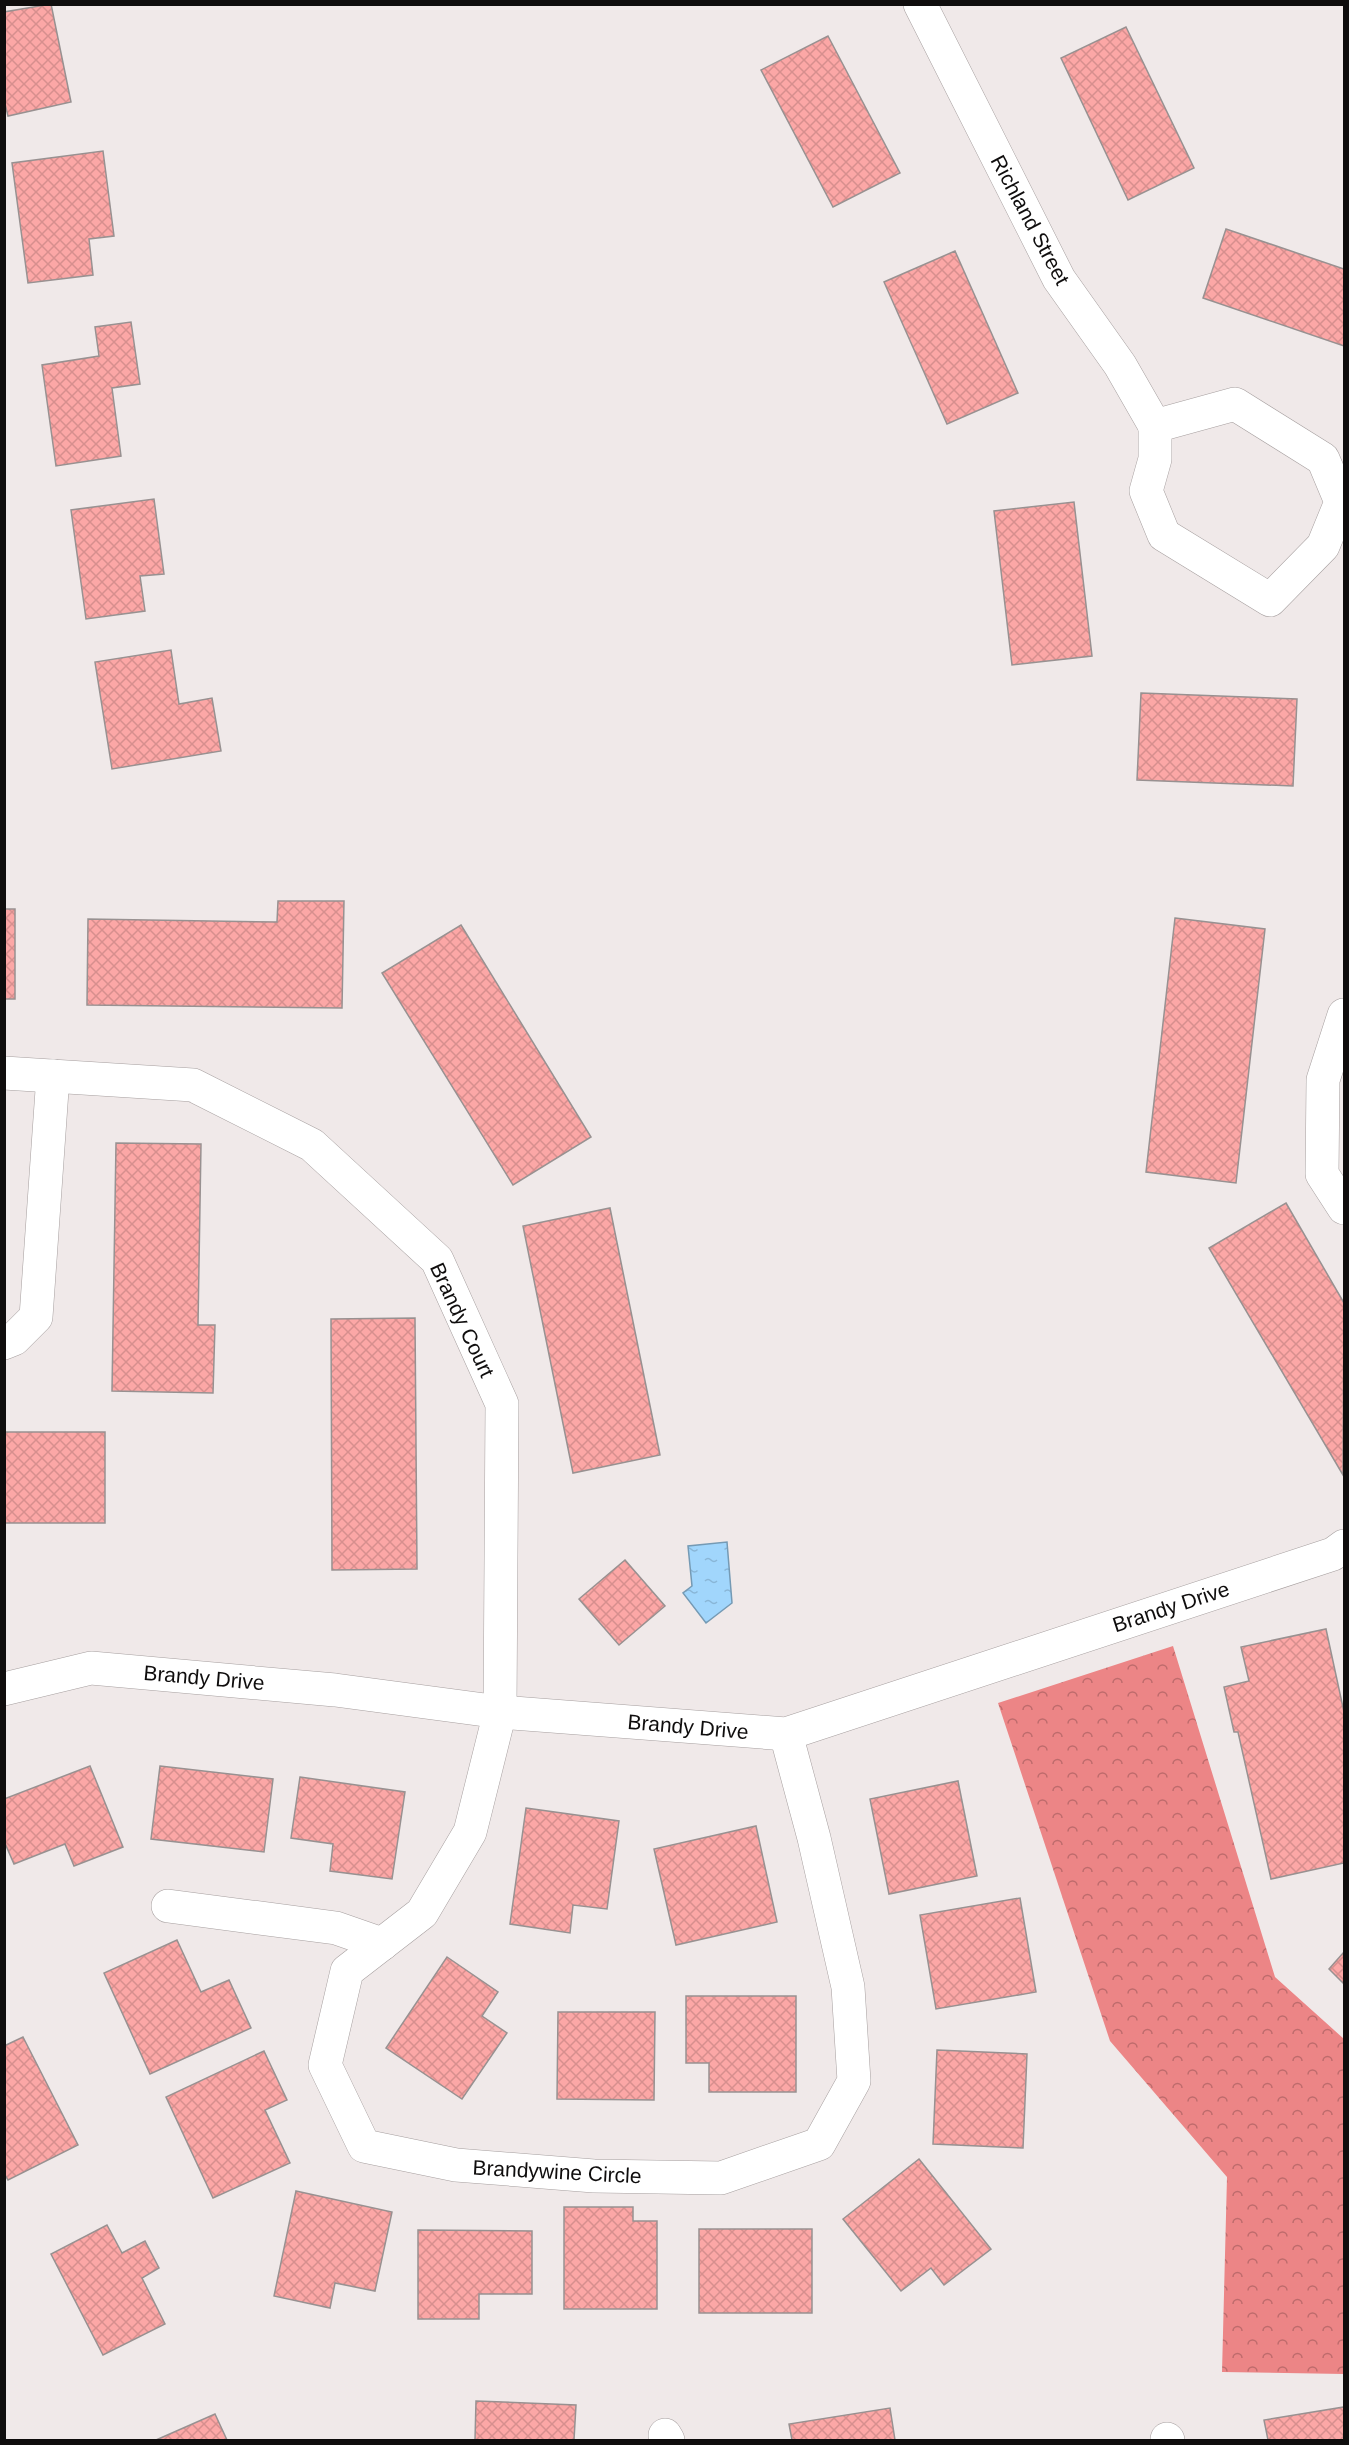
<svg xmlns="http://www.w3.org/2000/svg" width="1349" height="2445" font-family="Arial,sans-serif">
<style>
.forest{fill:url(#forest-crowns)}
.water{fill:url(#water-ripples);stroke:#759ab4;stroke-width:1.5}
.building{fill:url(#building-cross-hatch);stroke:#989191;stroke-width:1.5}
.lines{fill:none;stroke-linecap:round;stroke-linejoin:round}
.minor-casing{stroke:#a69f9f;stroke-width:34}
.minor{stroke:#fff;stroke-width:33}
.labels{text-anchor:middle;stroke-width:5;stroke-linejoin:round;paint-order:stroke}
.street-label{font-size:21px;fill:#0f0d0d;stroke:#fff}
</style>
<defs>
<pattern id="forest-crowns" width="20" height="18" patternUnits="userSpaceOnUse" patternTransform="scale(1.5)"><rect width="20" height="18" fill="#ec8586"/><path d="M2 6a3 3 0 1 1 6 0M12 15a3 3 0 1 1 6 0" fill="none" stroke="#be6b6c"/></pattern>
<pattern id="water-ripples" width="26" height="14" patternUnits="userSpaceOnUse" patternTransform="scale(1.5)"><rect width="26" height="14" fill="#a1d6fc"/><path d="M2 4q2-2 4 0t4 0M15 11q2-2 4 0t4 0" fill="none" stroke="#89b6d7"/></pattern>
<pattern id="building-cross-hatch" width="8" height="8" patternUnits="userSpaceOnUse" patternTransform="scale(1.5)"><rect width="8" height="8" fill="#fca7a6"/><path d="M0 0l8 8M0 8l8-8" fill="none" stroke="#d78f8e"/></pattern>
</defs>
<rect width="100%" height="100%" fill="#f0e9e9"/>
<path class="forest" d="M 1173,1646 L 1275,1977 L 1344,2039 L 1344,2374 L 1222,2372 L 1227,2177 L 1110,2041 L 998,1703 Z"/>
<path class="water" d="M 727,1542 L 732,1603 L 706,1623 L 683,1593 L 692,1586 L 688,1546 Z"/>
<g class="building">
<path d="M 51,4 L 71,102 L 8,116 L 4,100 L 4,12 Z"/>
<path d="M 1126,27 L 1194,168 L 1128,200 L 1061,58 Z"/>
<path d="M 828,36 L 900,173 L 833,207 L 761,70 Z"/>
<path d="M 103,151 L 114,236 L 89,239 L 93,275 L 28,283 L 12,163 Z"/>
<path d="M 1226,229 L 1344,269 L 1344,346 L 1203,298 Z"/>
<path d="M 955,251 L 1018,393 L 947,424 L 884,282 Z"/>
<path d="M 131,322 L 140,384 L 112,388 L 121,456 L 56,466 L 42,365 L 99,356 L 95,327 Z"/>
<path d="M 154,499 L 164,574 L 140,576 L 145,611 L 86,619 L 71,510 Z"/>
<path d="M 1074,502 L 1092,656 L 1012,665 L 994,511 Z"/>
<path d="M 171,650 L 179,704 L 212,698 L 221,751 L 112,769 L 95,662 Z"/>
<path d="M 1141,693 L 1297,699 L 1293,786 L 1137,780 Z"/>
<path d="M 278,901 L 344,901 L 342,1008 L 87,1005 L 88,919 L 277,922 Z"/>
<rect x="4" y="909" width="11" height="90"/>
<path d="M 1175,918 L 1265,929 L 1236,1183 L 1146,1172 Z"/>
<path d="M 461,925 L 591,1137 L 513,1185 L 382,973 Z"/>
<path d="M 116,1143 L 201,1144 L 198,1325 L 215,1325 L 213,1393 L 112,1391 Z"/>
<path d="M 1286,1203 L 1344,1303 L 1343,1475 L 1209,1248 Z"/>
<path d="M 610,1208 L 660,1455 L 573,1473 L 523,1226 Z"/>
<path d="M 415,1318 L 417,1569 L 332,1570 L 331,1319 Z"/>
<rect x="4" y="1432" width="101" height="91"/>
<path d="M 625,1560 L 665,1606 L 619,1645 L 579,1599 Z"/>
<path d="M 1326,1629 L 1344,1712 L 1344,1863 L 1271,1879 L 1238,1732 L 1234,1732 L 1224,1687 L 1249,1681 L 1241,1647 Z"/>
<path d="M 90,1766 L 123,1847 L 74,1866 L 65,1844 L 14,1864 L 4,1841 L 4,1799 Z"/>
<path d="M 160,1766 L 273,1779 L 264,1852 L 151,1839 Z"/>
<path d="M 300,1777 L 405,1792 L 392,1879 L 330,1871 L 333,1844 L 291,1838 Z"/>
<path d="M 958,1781 L 977,1876 L 889,1894 L 870,1799 Z"/>
<path d="M 526,1808 L 619,1821 L 607,1909 L 573,1905 L 570,1933 L 510,1924 Z"/>
<path d="M 756,1826 L 777,1922 L 676,1945 L 654,1849 Z"/>
<path d="M 1020,1898 L 1036,1992 L 936,2009 L 920,1915 Z"/>
<path d="M 177,1940 L 201,1992 L 229,1980 L 251,2028 L 150,2074 L 104,1973 Z"/>
<path d="M 1344,1952 L 1344,1984 L 1329,1969 Z"/>
<path d="M 447,1957 L 498,1992 L 482,2016 L 507,2033 L 462,2099 L 386,2048 Z"/>
<path d="M 686,1996 L 796,1996 L 796,2092 L 709,2092 L 709,2063 L 686,2063 Z"/>
<path d="M 558,2012 L 655,2012 L 654,2100 L 557,2099 Z"/>
<path d="M 23,2037 L 78,2145 L 8,2180 L 4,2173 L 4,2046 Z"/>
<path d="M 937,2050 L 1027,2054 L 1023,2148 L 933,2144 Z"/>
<path d="M 264,2051 L 287,2100 L 265,2110 L 290,2163 L 213,2198 L 166,2097 Z"/>
<path d="M 919,2159 L 991,2249 L 944,2285 L 931,2268 L 901,2291 L 843,2219 Z"/>
<path d="M 296,2191 L 392,2212 L 375,2291 L 335,2283 L 330,2308 L 274,2296 Z"/>
<path d="M 564,2207 L 633,2207 L 633,2221 L 657,2221 L 657,2309 L 564,2309 Z"/>
<path d="M 107,2225 L 122,2253 L 145,2241 L 159,2268 L 142,2278 L 165,2324 L 103,2355 L 51,2254 Z"/>
<rect x="699" y="2229" width="113" height="84"/>
<path d="M 418,2230 L 532,2231 L 532,2294 L 479,2294 L 479,2319 L 418,2319 Z"/>
<path d="M 476,2401 L 576,2405 L 574,2440 L 475,2440 Z"/>
<path d="M 1344,2407 L 1344,2440 L 1268,2440 L 1264,2420 Z"/>
<path d="M 890,2408 L 895,2440 L 792,2440 L 789,2424 Z"/>
<path d="M 215,2414 L 227,2440 L 156,2440 Z"/>
</g>
<g class="lines">
<g class="minor-casing">
<g id="minor">
<path d="M 920,4 L 1059,279 L 1120,365 L 1155,426"/>
<path d="M 1235,404 L 1323,459 L 1341,502 L 1323,546 L 1270,600 L 1164,535 L 1146,491 L 1155,459 L 1155,426 Z"/>
<path d="M 1344,1015 L 1323,1080 L 1322,1174 L 1344,1208"/>
<path d="M 4,1073 L 193,1085 L 312,1145 L 437,1260 L 502,1404 L 500,1712 L 470,1832 L 422,1913 L 347,1971 L 325,2065 L 364,2146 L 456,2165 L 594,2176 L 721,2178 L 819,2144 L 854,2081 L 848,1987 L 814,1838 L 786,1734"/>
<path d="M 4,1343 L 14,1339 L 36,1317 L 53,1076"/>
<path d="M 4,1689 L 91,1668 L 335,1690 L 500,1712 L 786,1734 L 1333,1554 L 1344,1546"/>
<path d="M 168,1906 L 336,1928 L 382,1944"/>
<path d="M 665,2435 L 668,2440"/>
<path d="M 1167,2439 L 1168,2440"/>
</g>
</g>
<use href="#minor" class="minor"/>
</g>
<g class="labels">
<g class="street-label">
<text transform="translate(1030 220) rotate(62)" y="7">Richland Street</text>
<text transform="translate(462 1320) rotate(65)" y="7">Brandy Court</text>
<text transform="translate(1171 1607) rotate(-18)" y="7">Brandy Drive</text>
<text transform="translate(204 1678) rotate(5)" y="7">Brandy Drive</text>
<text transform="translate(688 1727) rotate(5)" y="7">Brandy Drive</text>
<text transform="translate(557 2172) rotate(3)" y="7">Brandywine Circle</text>
</g>
</g>
<rect width="1349" height="2445" fill="none" stroke="#0f0d0d" stroke-width="12"/>
</svg>
